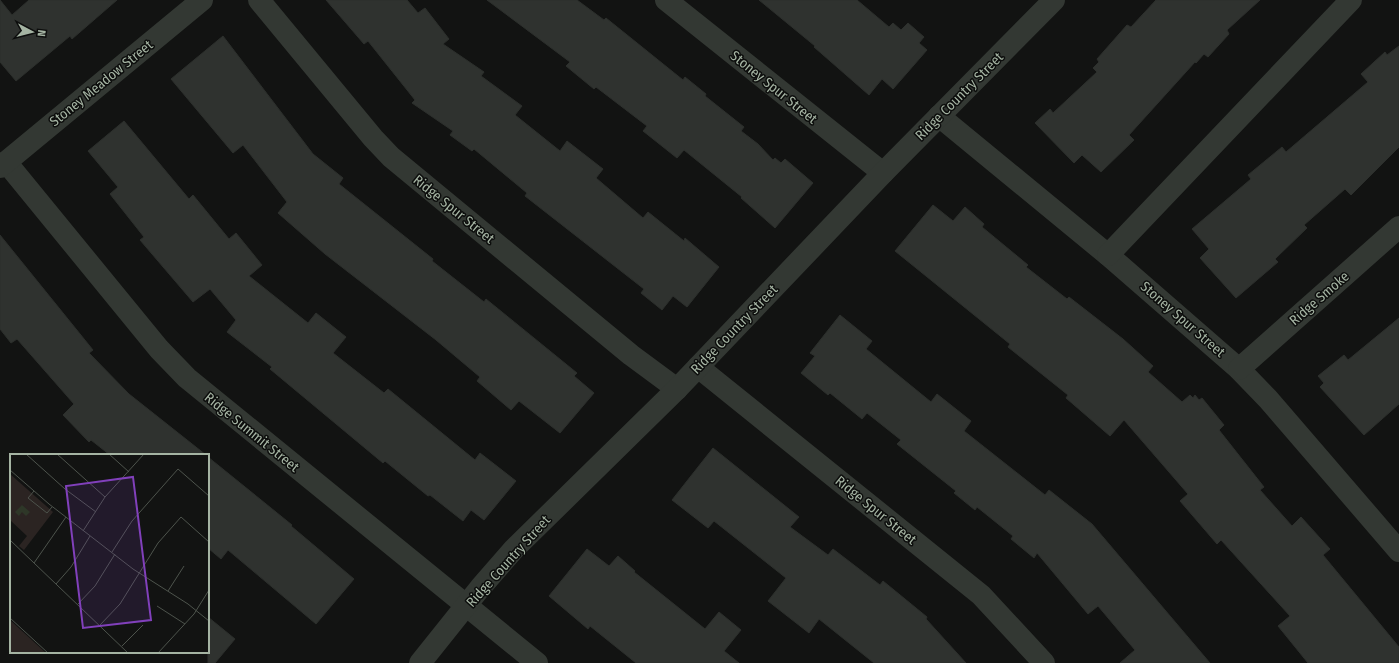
<svg xmlns="http://www.w3.org/2000/svg" width="1399" height="663" font-family="'Fira Sans Condensed',sans-serif">
<style>
.building{fill:#2f322f;stroke:#2c2f2c}
.lines{fill:none;stroke-linecap:round;stroke-linejoin:round}
.minor{stroke:#333833;stroke-width:22}
.labels{text-anchor:middle;stroke-width:3;stroke-linejoin:round;paint-order:stroke}
.street-label{font-size:14px;fill:#a5b4a3;stroke:#0d0e0d}
.inset-road{fill:none;stroke:#4d534c;stroke-width:1}
.view{fill:#8140bb;fill-opacity:0.15;stroke:#8140bb;stroke-width:2}
.inset-edge{fill:none;stroke:#a5b4a3;stroke-width:2}
</style>
<rect width="100%" height="100%" fill="#121312"/>
<g class="building">
<path d="M 0,0 L 12,15 L 29,0 L 117,0 L 72,39 L 70,36 L 16,81 L 0,62 Z"/>
<path d="M 326,0 L 407,0 L 418,13 L 425,8 L 449,39 L 443,44 L 484,72 L 481,76 L 522,106 L 515,115 L 560,151 L 567,141 L 603,169 L 596,178 L 643,218 L 648,212 L 684,241 L 685,238 L 719,267 L 687,307 L 673,296 L 662,310 L 641,293 L 644,289 L 525,196 L 527,193 L 474,149 L 472,151 L 450,135 L 453,131 L 412,103 L 415,100 L 368,41 L 364,44 Z"/>
<path d="M 487,0 L 577,0 L 604,20 L 606,18 L 683,80 L 685,77 L 706,94 L 705,96 L 744,127 L 741,131 L 758,144 L 773,160 L 775,158 L 781,163 L 785,159 L 813,183 L 775,228 L 741,198 L 742,197 L 684,150 L 677,158 L 643,131 L 647,126 L 596,87 L 594,89 L 566,66 L 570,62 Z"/>
<path d="M 759,0 L 857,0 L 889,27 L 893,23 L 901,30 L 908,23 L 924,37 L 919,43 L 927,50 L 893,89 L 882,79 L 869,95 L 814,47 L 815,46 Z"/>
<path d="M 1156,0 L 1260,0 L 1227,30 L 1229,34 L 1208,57 L 1204,54 L 1196,63 L 1195,62 L 1129,135 L 1134,140 L 1101,172 L 1082,155 L 1074,163 L 1035,123 L 1050,109 L 1053,113 L 1097,72 L 1093,68 L 1099,62 L 1097,59 L 1127,25 L 1131,27 Z"/>
<path d="M 223,36 L 313,154 L 343,178 L 339,184 L 433,259 L 432,261 L 484,302 L 486,299 L 577,373 L 574,376 L 594,393 L 560,433 L 519,401 L 511,410 L 477,381 L 480,377 L 436,340 L 325,254 L 278,213 L 287,202 L 243,145 L 233,153 L 171,79 Z"/>
<path d="M 1399,46 L 1399,147 L 1351,195 L 1345,189 L 1304,225 L 1307,228 L 1275,259 L 1278,262 L 1236,298 L 1200,258 L 1209,249 L 1192,229 L 1251,179 L 1248,175 L 1282,147 L 1286,152 L 1368,82 L 1361,74 L 1385,52 L 1387,55 Z"/>
<path d="M 124,121 L 189,199 L 193,195 L 229,239 L 236,233 L 262,265 L 249,276 L 308,323 L 316,313 L 346,337 L 333,353 L 384,393 L 388,389 L 475,460 L 480,453 L 516,481 L 484,520 L 471,510 L 463,521 L 430,495 L 428,496 L 385,461 L 383,463 L 270,369 L 272,367 L 227,332 L 236,320 L 210,289 L 193,302 L 140,240 L 144,237 L 110,194 L 118,187 L 88,151 Z"/>
<path d="M 933,205 L 953,221 L 965,207 L 984,224 L 982,227 L 1028,265 L 1026,267 L 1067,299 L 1069,297 L 1123,339 L 1153,366 L 1148,372 L 1182,402 L 1190,395 L 1193,398 L 1195,395 L 1199,400 L 1202,398 L 1224,425 L 1219,430 L 1264,487 L 1260,490 L 1292,526 L 1301,517 L 1330,549 L 1323,555 L 1399,647 L 1399,663 L 1308,663 L 1278,626 L 1290,616 L 1221,540 L 1217,544 L 1180,501 L 1188,494 L 1124,420 L 1110,436 L 1066,398 L 1068,395 L 1008,347 L 1010,344 L 895,251 Z"/>
<path d="M 0,235 L 93,350 L 89,353 L 129,394 L 206,455 L 110,455 L 91,440 L 89,442 L 63,415 L 74,404 L 17,339 L 11,343 L 0,329 Z"/>
<path d="M 840,315 L 872,341 L 866,349 L 931,402 L 937,394 L 971,421 L 964,431 L 1045,495 L 1049,490 L 1092,524 L 1210,663 L 1120,663 L 1135,650 L 1098,606 L 1088,614 L 1037,553 L 1034,558 L 1011,539 L 1013,536 L 977,507 L 975,510 L 954,493 L 956,491 L 897,444 L 901,440 L 867,413 L 862,419 L 830,393 L 828,395 L 801,373 L 815,356 L 810,353 Z"/>
<path d="M 1399,318 L 1399,404 L 1364,435 L 1320,387 L 1324,383 L 1318,376 L 1344,355 L 1348,360 Z"/>
<path d="M 713,448 L 799,517 L 790,527 L 828,555 L 833,549 L 880,585 L 883,581 L 927,617 L 926,619 L 966,663 L 874,663 L 819,619 L 809,633 L 768,601 L 786,578 L 714,521 L 708,528 L 672,500 Z"/>
<path d="M 208,457 L 292,525 L 291,526 L 354,579 L 316,624 L 228,550 L 221,559 L 208,548 Z"/>
<path d="M 587,549 L 609,566 L 618,556 L 635,571 L 634,572 L 705,629 L 719,612 L 741,630 L 724,651 L 739,663 L 636,663 L 590,626 L 588,629 L 549,596 Z"/>
<path d="M 208,617 L 235,639 L 215,663 L 208,663 Z"/>
</g>
<g class="lines">
<g class="minor">
<path d="M 259,0 L 373,138 L 391,157 L 631,355 L 677,389"/>
<path d="M 666,0 L 883,173"/>
<path d="M 939,116 L 1108,255 L 1239,369 L 1268,399 L 1399,551"/>
<path d="M 6,162 L 159,349 L 187,378 L 537,663"/>
<path d="M 0,167 L 202,0"/>
<path d="M 1108,255 L 1351,0"/>
<path d="M 698,367 L 981,595 L 1044,663"/>
<path d="M 1239,369 L 1399,227"/>
<path d="M 420,663 L 480,588 L 514,549 L 677,389 L 883,173 L 1054,0"/>
</g>
</g>
<g class="labels">
<g class="street-label">
<text transform="translate(101 83) rotate(-39)" y="5">Stoney Meadow Street</text>
<text transform="translate(774 87) rotate(39)" y="5">Stoney Spur Street</text>
<text transform="translate(959 96) rotate(-45)" y="5">Ridge Country Street</text>
<text transform="translate(454 209) rotate(39)" y="5">Ridge Spur Street</text>
<text transform="translate(1319 298) rotate(-41)" y="5">Ridge Smoke</text>
<text transform="translate(1183 319) rotate(41)" y="5">Stoney Spur Street</text>
<text transform="translate(734 329) rotate(-46)" y="5">Ridge Country Street</text>
<text transform="translate(252 432) rotate(39)" y="5">Ridge Summit Street</text>
<text transform="translate(876 510) rotate(39)" y="5">Ridge Spur Street</text>
<text transform="translate(508 561) rotate(-48)" y="5">Ridge Country Street</text>
</g>
</g>
<g transform="translate(10 454)">
<rect width="199" height="199" fill="#121312"/>
<path d="M 0,20 L 43,58 L 14,96 L 9,92 L 17,82 L 0,66 ZM 0,166 L 36,199 L 0,199 Z" fill="#2b2422"/>
<path d="M 12,51 L 20,58 L 16,62 L 12,58 L 9,62 L 5,58 Z" fill="#2e3728"/>
<path class="inset-road" d="M 16,0 L 55,35 L 86,58M 47,0 L 95,43M 99,0 L 119,18M 0,16 L 39,50 L 123,115 L 178,150 L 199,167M 24,37 L 18,44 L 37,59 L 42,53M 73,77 L 95,43 L 134,0M 0,86 L 118,199M 102,98 L 122,67 L 168,15 L 199,42M 24,109 L 56,63M 46,130 L 61,113 L 80,82M 158,137 L 174,112M 68,150 L 85,132 L 105,100M 147,152 L 175,170M 0,164 L 38,199M 90,171 L 110,150 L 148,89 L 171,63 L 199,88M 112,192 L 133,171M 148,199 L 184,160 L 199,136"/>
<path class="view" d="M 123,23 L 141,166 L 73,174 L 56,32 Z"/>
<rect width="199" height="199" class="inset-edge"/>
</g>
<g transform="translate(32 32) rotate(97)" stroke="#0d0e0d" stroke-width="3" paint-order="stroke">
<path d="M0-3L7 15L0 10L-7 15Z" fill="#a5b4a3"/>
<text y="-6" font-size="11" font-weight="bold" text-anchor="middle" fill="#a5b4a3">N</text>
</g>
</svg>
